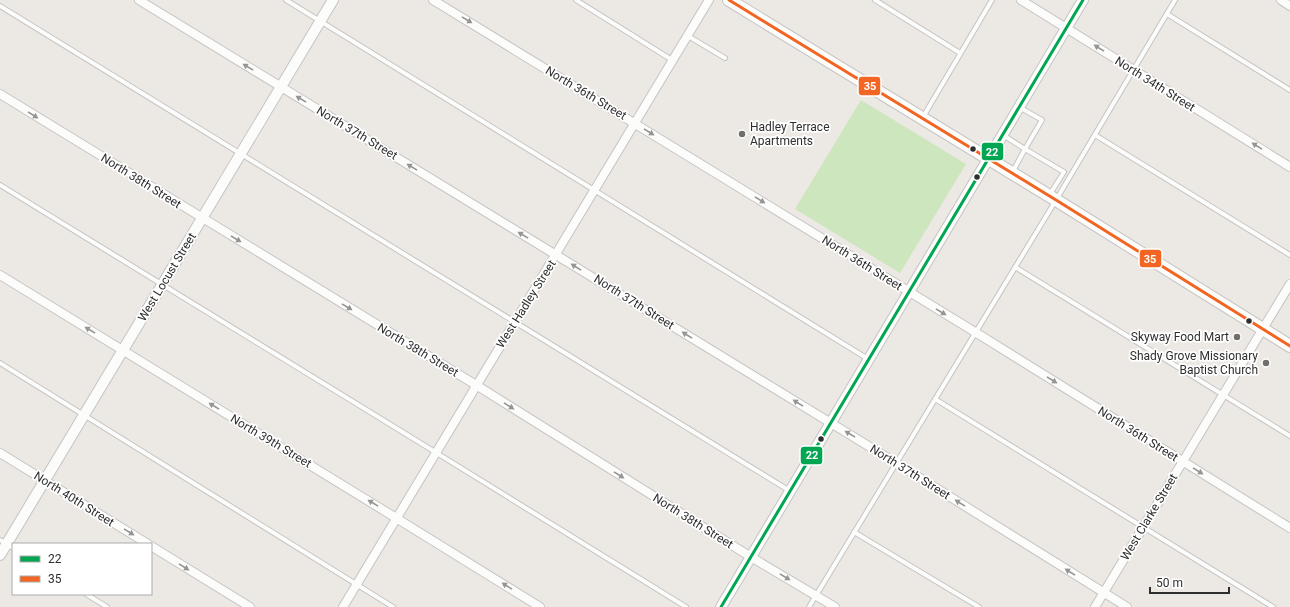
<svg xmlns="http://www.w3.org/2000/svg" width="1290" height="607" font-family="Roboto,sans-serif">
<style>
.green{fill:#cee6be}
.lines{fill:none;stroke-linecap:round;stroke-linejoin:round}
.service-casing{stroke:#c5c4c5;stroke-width:6}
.minor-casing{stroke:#c5c4c5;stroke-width:10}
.tertiary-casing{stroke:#c5c4c5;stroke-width:12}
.secondary-casing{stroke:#c5c4c5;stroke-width:14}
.service{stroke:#fcfcfb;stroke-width:4}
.minor{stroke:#fcfcfb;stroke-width:8}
.tertiary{stroke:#fcfcfb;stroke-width:10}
.secondary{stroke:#fcfcfb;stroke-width:12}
.bus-1-casing{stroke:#fff;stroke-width:6}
.bus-2-casing{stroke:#fff;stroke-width:6}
.bus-1{stroke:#00a651;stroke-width:3}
.bus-2{stroke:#f26522;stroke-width:3}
.oneway{fill:#959594}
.poi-dot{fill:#706f6e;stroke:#fff;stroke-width:1.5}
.bus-dot{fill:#2e2e2e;stroke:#fff;stroke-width:1.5}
.labels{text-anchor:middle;stroke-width:3.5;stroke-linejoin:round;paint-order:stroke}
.street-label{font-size:12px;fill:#2e2e2e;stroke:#fff}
.poi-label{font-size:12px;fill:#2e2e2e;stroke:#fff;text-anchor:end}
.line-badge{stroke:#fff;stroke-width:1.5}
.badge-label{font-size:11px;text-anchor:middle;font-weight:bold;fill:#fff}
</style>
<rect width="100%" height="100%" fill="#ece8e4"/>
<path class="green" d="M 861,100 L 966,164 L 900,273 L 795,209 Z"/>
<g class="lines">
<g class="service-casing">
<g id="service">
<path d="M 286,0 L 868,359"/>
<path d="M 576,0 L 672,60"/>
<path d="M 875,0 L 960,53"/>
<path d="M 0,6 L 790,491"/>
<path d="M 1167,14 L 1290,90"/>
<path d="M 688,36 L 725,58"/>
<path d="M 923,117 L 992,0"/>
<path d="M 1003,135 L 1025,149 L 1042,120 L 1019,107"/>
<path d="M 1095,135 L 1290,255"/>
<path d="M 1013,171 L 1025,149 L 1064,172 L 1050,194"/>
<path d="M 0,185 L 427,447 L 686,607"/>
<path d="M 1015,267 L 1290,436"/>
<path d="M 0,363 L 393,607"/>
<path d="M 935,399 L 1273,607"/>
<path d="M 854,532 L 979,607"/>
<path d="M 0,540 L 13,548"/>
<path d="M 86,594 L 107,607"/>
<path d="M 809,607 L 1056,200 L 1175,0"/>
</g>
</g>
<g class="minor-casing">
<g id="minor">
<path d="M 139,0 L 875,450 L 1127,607"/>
<path d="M 433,0 L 975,332 L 1290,528"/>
<path d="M 1021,0 L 1290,167"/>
<path d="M 1281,0 L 1290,6"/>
<path d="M 0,94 L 476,385 L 751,557 L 835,607"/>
<path d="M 0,275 L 388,513 L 540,607"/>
<path d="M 0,453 L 148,544"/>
<path d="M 151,546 L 250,607"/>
<path d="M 343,607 L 709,0"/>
<path d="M 1095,607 L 1290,284"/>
</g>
</g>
<g class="tertiary-casing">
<g id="tertiary">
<path d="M 0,555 L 333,0"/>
<path d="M 721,607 L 1083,0"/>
</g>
</g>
<g class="secondary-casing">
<path id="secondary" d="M 729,0 L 1056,200 L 1290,346"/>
</g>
<use href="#service" class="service"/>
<use href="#minor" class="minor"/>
<use href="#tertiary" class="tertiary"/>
<use href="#secondary" class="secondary"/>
<g class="bus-1-casing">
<path id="bus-1" d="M 721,607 L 1083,0"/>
</g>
<g class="bus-2-casing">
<path id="bus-2" d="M 729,0 L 1056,200 L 1290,346"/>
</g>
<use href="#bus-1" class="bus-1"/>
<use href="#bus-2" class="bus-2"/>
</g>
<defs><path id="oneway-solid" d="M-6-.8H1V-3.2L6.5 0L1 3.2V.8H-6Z"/></defs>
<g class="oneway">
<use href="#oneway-solid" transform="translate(467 20) rotate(31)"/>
<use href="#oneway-solid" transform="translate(1099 48) rotate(-148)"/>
<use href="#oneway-solid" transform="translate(248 67) rotate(-149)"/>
<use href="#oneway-solid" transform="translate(301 99) rotate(-149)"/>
<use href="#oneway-solid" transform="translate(33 115) rotate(32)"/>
<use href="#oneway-solid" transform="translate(649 132) rotate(32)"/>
<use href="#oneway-solid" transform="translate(1257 146) rotate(-148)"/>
<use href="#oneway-solid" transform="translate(412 167) rotate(-149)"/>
<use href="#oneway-solid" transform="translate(760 200) rotate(32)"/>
<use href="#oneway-solid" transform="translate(523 235) rotate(-149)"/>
<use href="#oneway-solid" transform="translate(236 239) rotate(31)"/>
<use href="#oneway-solid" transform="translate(576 267) rotate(-148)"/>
<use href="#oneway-solid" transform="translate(347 307) rotate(31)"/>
<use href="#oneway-solid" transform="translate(941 312) rotate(31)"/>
<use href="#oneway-solid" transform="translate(90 330) rotate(-149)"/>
<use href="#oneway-solid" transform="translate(687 335) rotate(-148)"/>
<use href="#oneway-solid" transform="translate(1052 380) rotate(32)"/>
<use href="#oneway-solid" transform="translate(798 403) rotate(-148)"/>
<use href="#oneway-solid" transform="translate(214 406) rotate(-149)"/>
<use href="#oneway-solid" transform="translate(509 406) rotate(32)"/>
<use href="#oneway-solid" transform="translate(850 434) rotate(-149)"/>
<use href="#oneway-solid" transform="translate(1198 471) rotate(32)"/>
<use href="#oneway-solid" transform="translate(619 475) rotate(32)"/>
<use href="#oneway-solid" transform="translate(373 503) rotate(-149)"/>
<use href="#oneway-solid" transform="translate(960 503) rotate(-148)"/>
<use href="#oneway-solid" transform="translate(129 532) rotate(32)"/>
<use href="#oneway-solid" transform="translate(184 567) rotate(32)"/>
<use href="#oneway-solid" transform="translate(1070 572) rotate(-148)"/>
<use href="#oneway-solid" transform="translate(785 577) rotate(31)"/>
<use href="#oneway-solid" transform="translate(507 586) rotate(-148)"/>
</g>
<g class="poi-dot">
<circle cx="742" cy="134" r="4"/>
<circle cx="1237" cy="337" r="4"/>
<circle cx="1266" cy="363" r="4"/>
</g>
<g class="bus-dot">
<circle cx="973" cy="149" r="3.5"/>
<circle cx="977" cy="177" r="3.5"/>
<circle cx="1249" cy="321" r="3.5"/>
<circle cx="821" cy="439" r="3.5"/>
</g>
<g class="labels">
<g class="street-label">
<text transform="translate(1155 84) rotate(32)" y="4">North 34th Street</text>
<text transform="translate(586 93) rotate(31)" y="4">North 36th Street</text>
<text transform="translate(357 133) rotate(31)" y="4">North 37th Street</text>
<text transform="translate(141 181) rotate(32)" y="4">North 38th Street</text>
<text transform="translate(862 263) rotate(32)" y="4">North 36th Street</text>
<text transform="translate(167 277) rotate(-59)" y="4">West Locust Street</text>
<text transform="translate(634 302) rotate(32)" y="4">North 37th Street</text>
<text transform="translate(526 304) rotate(-58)" y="4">West Hadley Street</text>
<text transform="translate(418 350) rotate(31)" y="4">North 38th Street</text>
<text transform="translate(1138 434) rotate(32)" y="4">North 36th Street</text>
<text transform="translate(271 441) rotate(31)" y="4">North 39th Street</text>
<text transform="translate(910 472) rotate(32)" y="4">North 37th Street</text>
<text transform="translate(74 499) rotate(32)" y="4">North 40th Street</text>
<text transform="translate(1149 517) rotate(-59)" y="4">West Clarke Street</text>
<text transform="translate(693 521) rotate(32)" y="4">North 38th Street</text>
</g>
<g class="poi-label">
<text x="750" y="131" text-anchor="start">Hadley Terrace<tspan x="750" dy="14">Apartments</tspan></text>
<text x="1229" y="341">Skyway Food Mart</text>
<text x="1258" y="360">Shady Grove Missionary<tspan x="1258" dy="14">Baptist Church</tspan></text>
</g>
</g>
<g class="line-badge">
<rect x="858" y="76" width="23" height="20" rx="4" fill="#f26522"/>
<rect x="981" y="142" width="23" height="19" rx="4" fill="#00a651"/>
<rect x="1139" y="249" width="23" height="19" rx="4" fill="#f26522"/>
<rect x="800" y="446" width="23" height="19" rx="4" fill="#00a651"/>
</g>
<g class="badge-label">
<text x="870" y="90">35</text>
<text x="992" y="156">22</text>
<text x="1150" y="263">35</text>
<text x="812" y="459">22</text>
</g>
<rect x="12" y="543" width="140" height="52" fill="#ffffff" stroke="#ababab"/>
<rect x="20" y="556" width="20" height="6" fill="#00a651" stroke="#ababab"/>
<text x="48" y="563" font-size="12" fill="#2e2e2e">22</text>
<rect x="20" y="576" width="20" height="6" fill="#f26522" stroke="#ababab"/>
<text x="48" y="583" font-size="12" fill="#2e2e2e">35</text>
<path d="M1150 587v6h79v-6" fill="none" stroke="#2e2e2e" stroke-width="2"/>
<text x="1156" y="587" font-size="12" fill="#2e2e2e" stroke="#ffffff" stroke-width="3" paint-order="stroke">50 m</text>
</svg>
